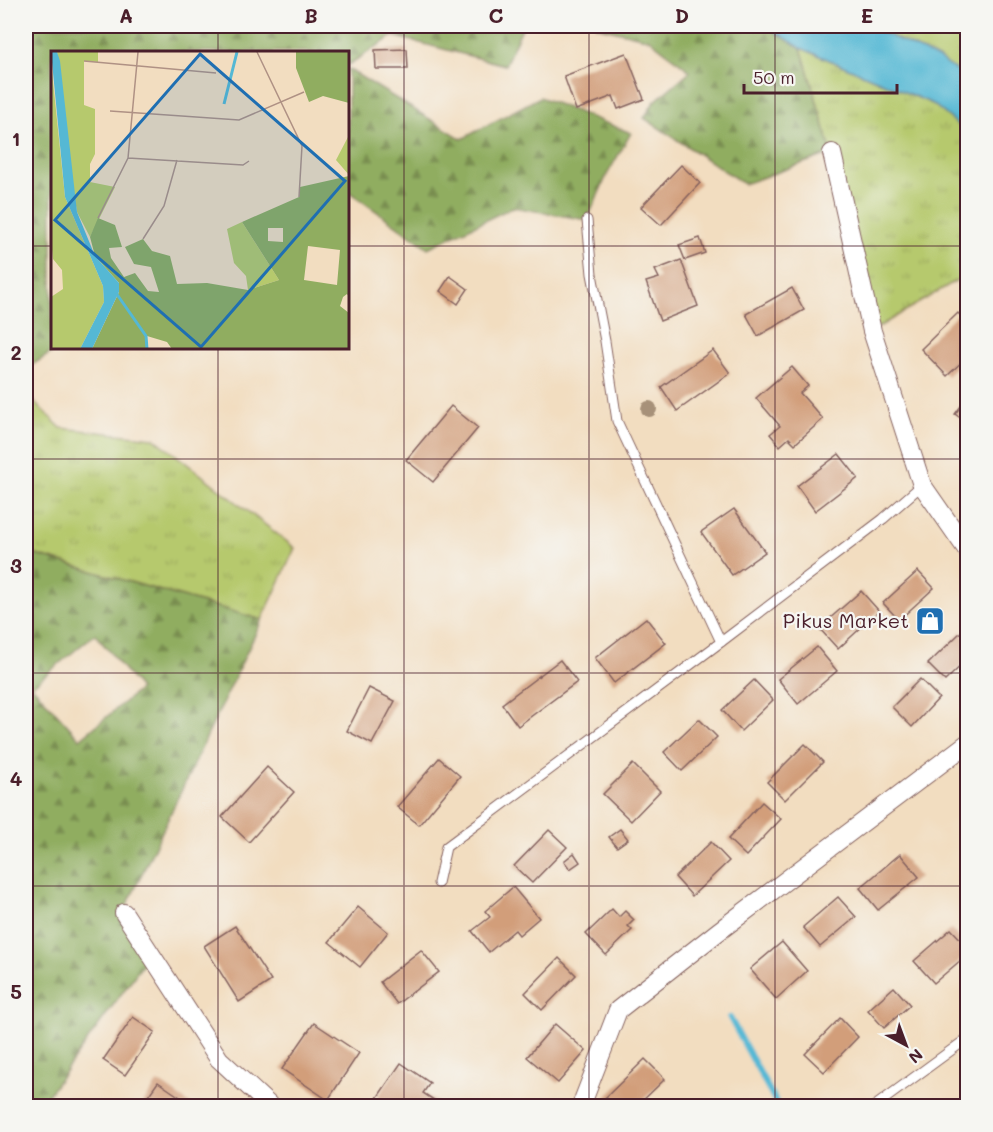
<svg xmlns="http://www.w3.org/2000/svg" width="993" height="1132" font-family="Mali,sans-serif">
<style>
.grass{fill:url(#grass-tufts);stroke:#80744c;stroke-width:1.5}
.forest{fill:url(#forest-firs);stroke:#6d6646;stroke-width:1.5;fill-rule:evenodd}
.water{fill:#55b8d4;stroke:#506c80;stroke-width:1.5}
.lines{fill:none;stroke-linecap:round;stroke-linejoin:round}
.stream{stroke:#55b8d4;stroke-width:6}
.building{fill:#d29e7a}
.lane-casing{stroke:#85625f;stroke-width:11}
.street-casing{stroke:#85625f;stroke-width:20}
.lane{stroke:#fff;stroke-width:9}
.street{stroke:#fff;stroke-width:18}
.tree{fill:#a79179}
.grid{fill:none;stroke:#4a1f2b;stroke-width:1.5;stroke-opacity:0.55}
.labels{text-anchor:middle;stroke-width:4.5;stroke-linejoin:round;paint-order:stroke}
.poi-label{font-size:20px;fill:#4a1f2b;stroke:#f6f6f2;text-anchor:end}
.inset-river{fill:none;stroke:#55b8d4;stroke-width:3}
.inset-road{fill:none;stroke:#af9184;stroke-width:1.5}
.view{fill:#1f6fb2;fill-opacity:0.15;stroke:#1f6fb2;stroke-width:3}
.inset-edge{fill:none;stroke:#4a1f2b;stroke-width:3}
.neatline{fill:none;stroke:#4a1f2b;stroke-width:2}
.grid-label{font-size:20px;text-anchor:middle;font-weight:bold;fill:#4a1f2b}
</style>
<defs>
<pattern id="grass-tufts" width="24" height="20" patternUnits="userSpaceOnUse" patternTransform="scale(1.5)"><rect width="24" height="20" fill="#b6c96d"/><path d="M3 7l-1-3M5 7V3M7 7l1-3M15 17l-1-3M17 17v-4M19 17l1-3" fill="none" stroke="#9eac5f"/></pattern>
<pattern id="forest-firs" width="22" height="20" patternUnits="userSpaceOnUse" patternTransform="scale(1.5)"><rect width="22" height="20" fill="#90ad60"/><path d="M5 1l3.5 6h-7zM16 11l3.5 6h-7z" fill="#788c4f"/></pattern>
</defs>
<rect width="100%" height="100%" fill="#f6f6f2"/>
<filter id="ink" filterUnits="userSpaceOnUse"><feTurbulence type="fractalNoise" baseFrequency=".0167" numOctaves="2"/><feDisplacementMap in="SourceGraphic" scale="12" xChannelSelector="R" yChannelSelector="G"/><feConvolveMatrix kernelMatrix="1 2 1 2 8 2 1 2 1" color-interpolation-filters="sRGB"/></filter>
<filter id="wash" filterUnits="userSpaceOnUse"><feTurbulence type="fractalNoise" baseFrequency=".008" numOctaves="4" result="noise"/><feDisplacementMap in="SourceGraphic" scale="24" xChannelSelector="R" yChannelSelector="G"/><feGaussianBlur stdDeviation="1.35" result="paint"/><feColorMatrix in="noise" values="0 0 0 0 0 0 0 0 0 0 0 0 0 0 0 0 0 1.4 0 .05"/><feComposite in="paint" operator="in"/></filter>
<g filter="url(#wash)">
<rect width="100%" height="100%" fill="#f2ddc0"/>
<g class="grass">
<path d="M 869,26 L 967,26 L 967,78 L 938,58 Z"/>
<path d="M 801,48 L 933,104 L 967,132 L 967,274 L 872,331 L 832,154 Z"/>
<path d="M 26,394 L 61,428 L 154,438 L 295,548 L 262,620 L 26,552 Z"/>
</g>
<g class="forest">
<path d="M 26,26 L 523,26 L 505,65 L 393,36 L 348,65 L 348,52 L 52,52 L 52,348 L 59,348 L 26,369 Z"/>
<path d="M 596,26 L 766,26 L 801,48 L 832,153 L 744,184 L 644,118 L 654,102 L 690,71 L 649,39 Z"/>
<path d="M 348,69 L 462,139 L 540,97 L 631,133 L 607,175 L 587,220 L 513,207 L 428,248 L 348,191 Z"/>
<path d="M 26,552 L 262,620 L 124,912 L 151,953 L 40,1106 L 26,1106 ZM 95,634 L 140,689 L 80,739 L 32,686 Z"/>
</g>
<path class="water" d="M 766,26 L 869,26 L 938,58 L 967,78 L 967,132 L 933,104 L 801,48 Z"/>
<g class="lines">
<path class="stream" d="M 730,1018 L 778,1106"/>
</g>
<g id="blocks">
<g class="building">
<path d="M 407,49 L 408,69 L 376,69 L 375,50 Z"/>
<path d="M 626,53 L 644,99 L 618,109 L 613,96 L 576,110 L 564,76 Z"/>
<path d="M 681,165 L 700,183 L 661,225 L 641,207 Z"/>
<path d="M 700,238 L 705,253 L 685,260 L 679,245 Z"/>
<path d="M 681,260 L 698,306 L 660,321 L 646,282 L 659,278 L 655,270 Z"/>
<path d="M 450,276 L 468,289 L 458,304 L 440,291 Z"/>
<path d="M 792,288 L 804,310 L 758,336 L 746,314 Z"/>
<path d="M 958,313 L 968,323 L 968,328 L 961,334 L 968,340 L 968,356 L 947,376 L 921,349 Z"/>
<path d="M 713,350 L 730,373 L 677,411 L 661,387 Z"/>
<path d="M 792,367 L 808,386 L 800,393 L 823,419 L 795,444 L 789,438 L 780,446 L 770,434 L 780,426 L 756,398 Z"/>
<path d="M 968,397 L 968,423 L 955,414 Z"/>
<path d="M 451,406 L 478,428 L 433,482 L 406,460 Z"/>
<path d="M 839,454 L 858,478 L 815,511 L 797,486 Z"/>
<path d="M 734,509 L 765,552 L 732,575 L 701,532 Z"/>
<path d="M 918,571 L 934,588 L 899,620 L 883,603 Z"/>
<path d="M 861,591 L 879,611 L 838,649 L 819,628 Z"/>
<path d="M 646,618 L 666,643 L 614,683 L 595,658 Z"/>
<path d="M 961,632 L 968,639 L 968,659 L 945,681 L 928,664 Z"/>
<path d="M 817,647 L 837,671 L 798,704 L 778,679 Z"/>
<path d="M 560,660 L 577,682 L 518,726 L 502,704 Z"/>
<path d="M 920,679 L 939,698 L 912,727 L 892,707 Z"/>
<path d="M 754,680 L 773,700 L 741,731 L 722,710 Z"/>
<path d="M 369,688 L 395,701 L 372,744 L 347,731 Z"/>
<path d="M 699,719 L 717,737 L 682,771 L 664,752 Z"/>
<path d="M 805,744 L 823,762 L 785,800 L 767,782 Z"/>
<path d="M 439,758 L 460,776 L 419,825 L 397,807 Z"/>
<path d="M 633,764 L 660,791 L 631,821 L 603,794 Z"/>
<path d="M 267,767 L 294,792 L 249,842 L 222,817 Z"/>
<path d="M 762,802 L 781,819 L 746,856 L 728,839 Z"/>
<path d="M 620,829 L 628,839 L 617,847 L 609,837 Z"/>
<path d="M 549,830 L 567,847 L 532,883 L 514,866 Z"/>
<path d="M 711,842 L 729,861 L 692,896 L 675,877 Z"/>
<path d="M 574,853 L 580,862 L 570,869 L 564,861 Z"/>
<path d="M 900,854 L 919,877 L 878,910 L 860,888 Z"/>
<path d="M 513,887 L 539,918 L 519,935 L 515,930 L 489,952 L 472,931 L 490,917 L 485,911 Z"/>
<path d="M 838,897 L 856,917 L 820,947 L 803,927 Z"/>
<path d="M 358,907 L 388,932 L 360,967 L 329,942 Z"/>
<path d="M 612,909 L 619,917 L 625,911 L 634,920 L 628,926 L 632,930 L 606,955 L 586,934 Z"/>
<path d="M 235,926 L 271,981 L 239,1002 L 204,946 Z"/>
<path d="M 951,929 L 968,947 L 968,954 L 934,983 L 914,961 Z"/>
<path d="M 782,942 L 807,971 L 776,999 L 750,969 Z"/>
<path d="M 421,950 L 439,972 L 397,1004 L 380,982 Z"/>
<path d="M 559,958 L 576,975 L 542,1010 L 525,993 Z"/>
<path d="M 894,987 L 910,1005 L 884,1028 L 868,1010 Z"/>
<path d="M 133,1017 L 155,1032 L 125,1075 L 103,1060 Z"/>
<path d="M 840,1018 L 858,1037 L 824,1072 L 805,1054 Z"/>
<path d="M 314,1023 L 359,1053 L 328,1100 L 282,1069 Z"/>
<path d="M 555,1024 L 586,1051 L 558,1083 L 527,1057 Z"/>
<path d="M 645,1059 L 665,1079 L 637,1106 L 610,1106 L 603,1100 Z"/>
<path d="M 401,1063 L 430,1083 L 423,1093 L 443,1106 L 390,1106 L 377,1098 Z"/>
<path d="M 158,1082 L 193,1106 L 141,1106 Z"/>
</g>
</g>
</g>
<g filter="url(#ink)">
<use href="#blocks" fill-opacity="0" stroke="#85625f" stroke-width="1.5"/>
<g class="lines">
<g class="lane-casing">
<g id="lane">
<path d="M 587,220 L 592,274 L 605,341 L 617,421 L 721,642"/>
<path d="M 438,883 L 446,847 L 721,642 L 883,519 L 922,485"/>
<path d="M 875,1106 L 968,1038"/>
</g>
</g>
<g class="street-casing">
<g id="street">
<path d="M 832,153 L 872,331 L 922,485 L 968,551"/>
<path d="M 124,913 L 219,1059 L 270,1106"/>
<path d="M 581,1106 L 618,1010 L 719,931 L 968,743"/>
</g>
</g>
<use href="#lane" class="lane"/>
<use href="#street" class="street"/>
</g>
<circle class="tree" cx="649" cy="409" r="8"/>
</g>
<path class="grid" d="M 218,26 L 218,52M 404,26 L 404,1106M 589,26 L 589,1106M 775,26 L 775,1106M 26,246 L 52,246M 348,246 L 968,246M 218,348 L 218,1106M 26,459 L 968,459M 26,673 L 968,673M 26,886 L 968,886"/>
<defs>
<g id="shop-square" transform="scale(1.5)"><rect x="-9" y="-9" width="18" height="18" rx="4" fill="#1f6fb2" stroke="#f6f6f2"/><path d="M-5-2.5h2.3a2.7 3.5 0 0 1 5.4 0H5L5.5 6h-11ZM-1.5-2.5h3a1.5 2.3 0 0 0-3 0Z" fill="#fff"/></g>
</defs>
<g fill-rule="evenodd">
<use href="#shop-square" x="930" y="621"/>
</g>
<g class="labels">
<g class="poi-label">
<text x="909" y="628">Pikus Market</text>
</g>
</g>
<g transform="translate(51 51)">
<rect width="298" height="298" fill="#f2ddc0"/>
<path d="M 6,1 L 47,1 L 47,11 L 33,10 L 33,54 L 44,58 L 44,103 L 39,113 L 39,131 L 64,136 L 39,186 L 26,161 L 21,130 ZM 0,11 L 14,146 L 52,235 L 53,251 L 29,298 L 0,298 L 0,246 L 12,238 L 11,219 L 2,208 L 0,189 ZM 298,74 L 298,124 L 285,109 L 297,86 ZM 191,171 L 228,229 L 197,239 L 195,225 L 183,212 L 176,178 Z" fill="#b6c96d"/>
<path d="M 245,1 L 298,1 L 298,52 L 272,45 L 258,51 L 245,17 ZM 298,125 L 298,246 L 296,243 L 292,246 L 289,255 L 298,262 L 298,298 L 121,298 L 116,291 L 96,285 L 96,298 L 41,298 L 68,241 L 68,232 L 44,205 L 39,186 L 47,167 L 64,174 L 71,196 L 58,197 L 60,207 L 73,226 L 84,222 L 97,240 L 108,241 L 100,216 L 83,213 L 74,196 L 92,188 L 101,200 L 119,205 L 126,233 L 156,232 L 197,239 L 228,229 L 191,171 L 248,146 L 249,136 ZM 217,177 L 232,177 L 232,191 L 217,190 ZM 257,195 L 289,199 L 286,234 L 253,229 Z" fill="#90ad60" fill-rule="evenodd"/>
<path d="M 0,1 L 6,1 L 9,10 L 26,161 L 44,205 L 68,232 L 68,241 L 41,298 L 29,298 L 53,251 L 52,235 L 14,146 Z" fill="#55b8d4"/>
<path class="inset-river" d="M 173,53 L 186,1M 65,242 L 95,285 L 96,298"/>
<path class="inset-road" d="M 206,1 L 251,95 L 248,146M 33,10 L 165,22M 59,60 L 188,69 L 253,41M 77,107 L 192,114 L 198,110M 47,167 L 77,107 L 87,1M 92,188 L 113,155 L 126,109"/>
<path class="view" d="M 149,3 L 294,130 L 150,296 L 4,169 Z"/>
<rect width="298" height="298" class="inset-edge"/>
</g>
<rect width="993" height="1132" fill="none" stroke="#f6f6f2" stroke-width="66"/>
<g transform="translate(906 1045) rotate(139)" stroke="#f6f6f2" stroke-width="4.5" paint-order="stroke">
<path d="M0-4.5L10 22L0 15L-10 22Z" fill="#4a1f2b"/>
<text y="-9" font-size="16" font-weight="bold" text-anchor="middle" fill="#4a1f2b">N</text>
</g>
<path d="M744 84v9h153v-9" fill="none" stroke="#4a1f2b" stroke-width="3"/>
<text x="753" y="84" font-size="18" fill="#4a1f2b" stroke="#f6f6f2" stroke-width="4.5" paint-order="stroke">50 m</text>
<rect x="33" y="33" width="927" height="1066" class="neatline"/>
<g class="grid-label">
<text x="126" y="23">A</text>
<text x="311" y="23">B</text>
<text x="496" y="23">C</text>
<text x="682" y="23">D</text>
<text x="867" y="23">E</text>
<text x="16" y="146">1</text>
<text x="16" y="360">2</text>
<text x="16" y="573">3</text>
<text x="16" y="786">4</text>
<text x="16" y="999">5</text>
</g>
</svg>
